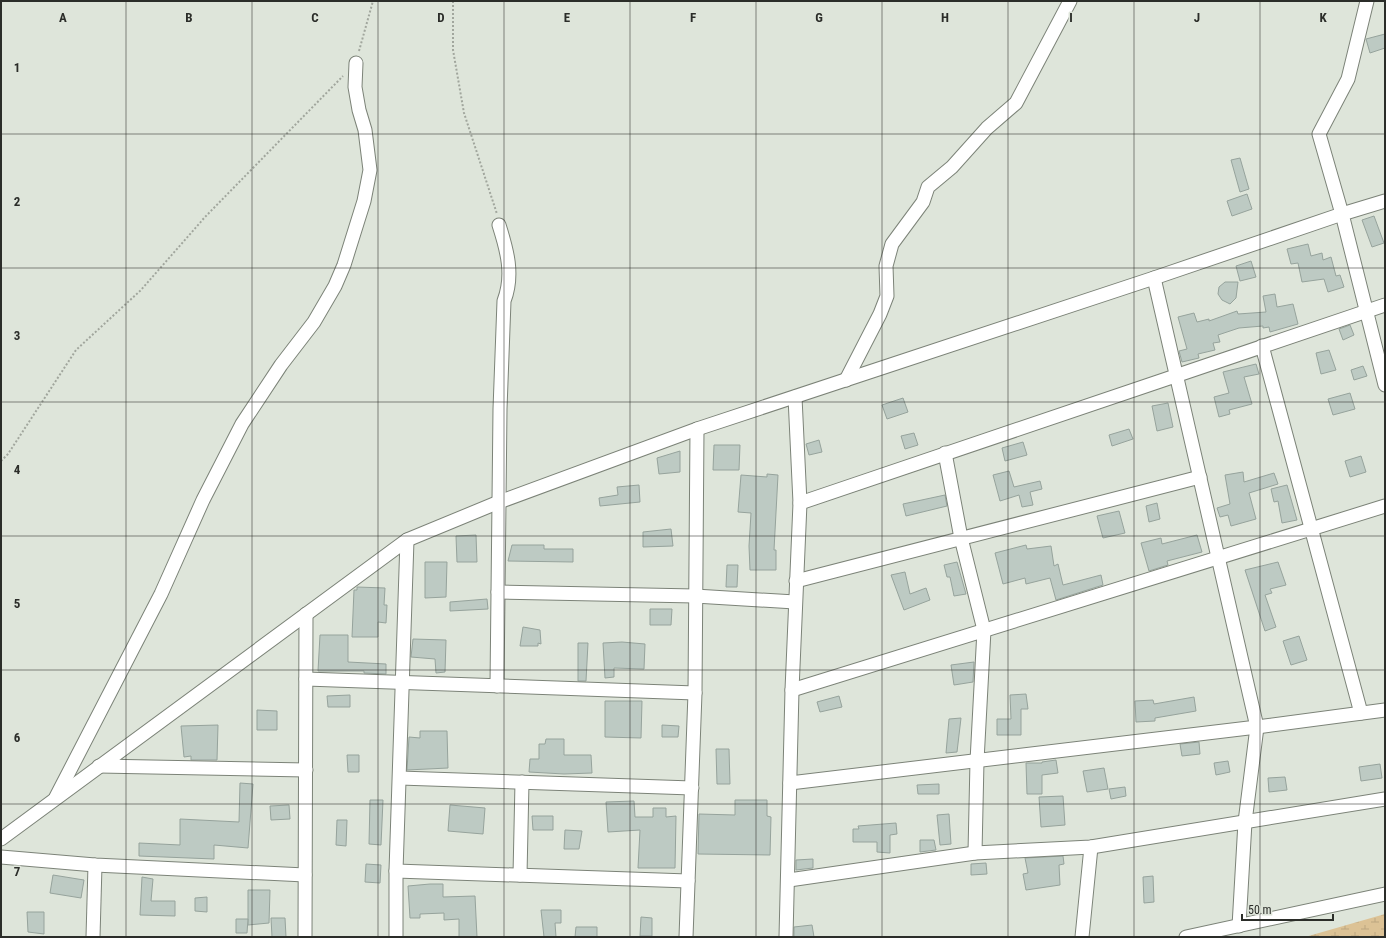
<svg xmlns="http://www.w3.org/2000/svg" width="1386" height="938" font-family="'Roboto Condensed',sans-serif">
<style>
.wetland{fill:url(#wetland-marsh)}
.building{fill:#bdcac3;stroke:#96a39c}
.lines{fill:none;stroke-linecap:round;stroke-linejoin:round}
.street-casing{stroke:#7c8378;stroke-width:15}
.path{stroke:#a1a69d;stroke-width:2;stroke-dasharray:2 2;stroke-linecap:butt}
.street{stroke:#fff;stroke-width:13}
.grid{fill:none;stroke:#2b2d29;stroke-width:1;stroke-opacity:0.55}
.grid-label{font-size:13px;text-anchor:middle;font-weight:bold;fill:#2b2d29;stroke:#dee5da;stroke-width:3;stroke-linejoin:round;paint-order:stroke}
</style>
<defs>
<pattern id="wetland-marsh" width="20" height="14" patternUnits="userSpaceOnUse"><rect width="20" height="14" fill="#dcc295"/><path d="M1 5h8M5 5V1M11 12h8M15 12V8" fill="none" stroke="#bda780"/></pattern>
</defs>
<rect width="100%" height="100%" fill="#dee5da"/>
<path class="wetland" d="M 1385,914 L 1385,937 L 1305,937 Z"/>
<g class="building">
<path d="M 1385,34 L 1385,48 L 1370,53 L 1366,39 Z"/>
<path d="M 1240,158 L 1249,189 L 1240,192 L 1231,160 Z"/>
<path d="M 1247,194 L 1252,209 L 1232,216 L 1227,201 Z"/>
<path d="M 1374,216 L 1384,243 L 1372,247 L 1362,220 Z"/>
<path d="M 1308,244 L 1311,256 L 1322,253 L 1323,260 L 1331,257 L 1336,276 L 1340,275 L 1344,287 L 1328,292 L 1324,279 L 1302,282 L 1298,263 L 1291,264 L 1287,249 Z"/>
<path d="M 1251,261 L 1256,277 L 1240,281 L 1236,266 Z"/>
<path d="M 1225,282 L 1238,282 L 1236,298 L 1230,304 L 1222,300 L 1218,294 L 1219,287 Z"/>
<path d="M 1275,294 L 1277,307 L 1293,304 L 1298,324 L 1270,332 L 1269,327 L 1263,328 L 1263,326 L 1239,328 L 1218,335 L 1220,342 L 1213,343 L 1215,350 L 1198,354 L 1199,358 L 1182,362 L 1179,351 L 1187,349 L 1178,317 L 1194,313 L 1197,322 L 1209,319 L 1209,321 L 1237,311 L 1238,314 L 1266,312 L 1263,296 Z"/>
<path d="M 1350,325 L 1354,335 L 1343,340 L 1339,329 Z"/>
<path d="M 1329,350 L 1336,370 L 1321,374 L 1316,353 Z"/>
<path d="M 1256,364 L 1259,374 L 1244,377 L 1252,404 L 1229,410 L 1230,414 L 1219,417 L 1214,397 L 1229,393 L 1223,372 Z"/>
<path d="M 1363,366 L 1367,376 L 1354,380 L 1351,370 Z"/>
<path d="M 1350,393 L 1355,409 L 1333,415 L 1328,399 Z"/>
<path d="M 903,398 L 908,412 L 887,419 L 882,405 Z"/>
<path d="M 1168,403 L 1173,427 L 1157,431 L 1152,406 Z"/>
<path d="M 1129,429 L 1133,439 L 1112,446 L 1109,435 Z"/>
<path d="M 914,433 L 918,445 L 905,449 L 901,436 Z"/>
<path d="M 819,440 L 822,452 L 809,455 L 806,444 Z"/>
<path d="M 1023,442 L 1027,455 L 1005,461 L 1002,448 Z"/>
<path d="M 714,445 L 740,445 L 739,470 L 713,470 Z"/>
<path d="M 680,451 L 680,472 L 659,474 L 657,458 Z"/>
<path d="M 1361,456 L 1366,472 L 1350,477 L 1345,461 Z"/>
<path d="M 1009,471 L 1014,487 L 1040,481 L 1042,489 L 1030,492 L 1033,505 L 1022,507 L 1019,495 L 1000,501 L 993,475 Z"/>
<path d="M 1243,472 L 1244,482 L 1274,473 L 1278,484 L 1249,493 L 1256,519 L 1231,526 L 1228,515 L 1220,517 L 1217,508 L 1230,504 L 1225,475 Z"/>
<path d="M 767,474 L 778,475 L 774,550 L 776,550 L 776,570 L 750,570 L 749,546 L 751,513 L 738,512 L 741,475 L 767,477 Z"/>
<path d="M 639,485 L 640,502 L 600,506 L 599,498 L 618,495 L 617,487 Z"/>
<path d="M 1287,485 L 1297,520 L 1282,523 L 1278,501 L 1274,502 L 1271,489 Z"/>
<path d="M 945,495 L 947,506 L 906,516 L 903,504 Z"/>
<path d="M 1157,503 L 1160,519 L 1149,522 L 1146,506 Z"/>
<path d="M 1119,511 L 1125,533 L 1103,538 L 1097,516 Z"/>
<path d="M 671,529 L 673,546 L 643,547 L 643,532 Z"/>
<path d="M 476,535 L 477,562 L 457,562 L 456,536 Z"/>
<path d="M 1197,535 L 1202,552 L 1167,561 L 1168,565 L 1149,571 L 1141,543 L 1161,538 L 1162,544 Z"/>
<path d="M 512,545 L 544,545 L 544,549 L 573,549 L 573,562 L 508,561 Z"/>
<path d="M 1026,545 L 1027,549 L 1051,546 L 1054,566 L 1058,564 L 1063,585 L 1101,575 L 1103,585 L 1056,600 L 1050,578 L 1026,584 L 1025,578 L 1003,584 L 995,553 Z"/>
<path d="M 425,562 L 447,562 L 446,597 L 425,598 Z"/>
<path d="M 957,562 L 966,594 L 954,596 L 950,577 L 947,577 L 944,565 Z"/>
<path d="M 1278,562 L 1286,585 L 1270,589 L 1272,593 L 1265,595 L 1276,627 L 1265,631 L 1245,570 Z"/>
<path d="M 727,565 L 738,565 L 737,587 L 726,587 Z"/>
<path d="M 905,572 L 910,594 L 926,588 L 930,600 L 904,610 L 891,575 Z"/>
<path d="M 357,587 L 385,588 L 384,605 L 387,605 L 386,623 L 378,622 L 378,637 L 352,637 L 354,590 L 357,590 Z"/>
<path d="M 487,599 L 488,609 L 450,611 L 450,602 Z"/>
<path d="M 650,609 L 672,609 L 671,625 L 650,625 Z"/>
<path d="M 523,627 L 540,630 L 541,644 L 538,643 L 538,646 L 520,646 Z"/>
<path d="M 320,635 L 348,635 L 348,662 L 386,664 L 386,674 L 364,673 L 364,671 L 318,671 Z"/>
<path d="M 1299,636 L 1307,660 L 1291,665 L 1283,641 Z"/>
<path d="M 413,639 L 446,640 L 445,672 L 436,673 L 435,659 L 411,657 Z"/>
<path d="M 622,642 L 645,644 L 644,669 L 614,668 L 614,677 L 605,678 L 603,643 Z"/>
<path d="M 578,643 L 588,643 L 586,681 L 578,681 Z"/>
<path d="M 974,662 L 973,682 L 954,685 L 951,665 Z"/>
<path d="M 1026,694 L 1028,709 L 1021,709 L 1021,735 L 997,735 L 997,719 L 1011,719 L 1010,695 Z"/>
<path d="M 350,695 L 350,707 L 328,707 L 327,696 Z"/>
<path d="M 839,696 L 842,707 L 820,712 L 817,702 Z"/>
<path d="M 1194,697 L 1196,711 L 1155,718 L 1155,721 L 1136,722 L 1135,701 L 1153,700 L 1154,704 Z"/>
<path d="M 605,701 L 642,701 L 641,738 L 605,737 Z"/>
<path d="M 257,710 L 277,711 L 277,730 L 257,730 Z"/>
<path d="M 961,718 L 957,752 L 946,753 L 949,719 Z"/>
<path d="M 218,725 L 217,760 L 191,760 L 191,756 L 184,757 L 181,726 Z"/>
<path d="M 662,725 L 679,726 L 678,737 L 662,737 Z"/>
<path d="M 420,731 L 447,731 L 448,768 L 407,770 L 409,737 L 420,738 Z"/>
<path d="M 546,739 L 564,739 L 564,755 L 591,755 L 592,773 L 564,774 L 529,772 L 530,759 L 539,759 L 539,744 L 545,744 Z"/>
<path d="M 1199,742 L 1200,754 L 1182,756 L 1180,744 Z"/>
<path d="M 716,749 L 729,749 L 730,784 L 717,784 Z"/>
<path d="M 347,755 L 359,755 L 359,772 L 348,772 Z"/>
<path d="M 1056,760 L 1058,773 L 1042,775 L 1042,794 L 1027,794 L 1026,763 L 1042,763 L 1042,762 Z"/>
<path d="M 1228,761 L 1230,772 L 1216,775 L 1214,763 Z"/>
<path d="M 1380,764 L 1382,778 L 1361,781 L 1359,767 Z"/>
<path d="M 1104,768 L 1108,789 L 1087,792 L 1083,771 Z"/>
<path d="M 1285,777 L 1287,790 L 1269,792 L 1268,778 Z"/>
<path d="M 240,783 L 253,784 L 248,848 L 214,845 L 214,859 L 139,856 L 139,843 L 180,845 L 180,819 L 239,822 Z"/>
<path d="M 939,784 L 939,794 L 918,794 L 917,785 Z"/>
<path d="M 1125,787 L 1126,796 L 1111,799 L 1109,789 Z"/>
<path d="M 1063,796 L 1065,825 L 1041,827 L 1039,797 Z"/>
<path d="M 370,800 L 383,800 L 381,845 L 369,844 Z"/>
<path d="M 735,800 L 767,800 L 767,816 L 771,817 L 770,855 L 698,854 L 699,814 L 735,815 Z"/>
<path d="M 634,801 L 635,817 L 653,817 L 653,808 L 666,808 L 666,817 L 676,816 L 675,868 L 638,868 L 640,830 L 608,832 L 606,802 Z"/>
<path d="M 289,805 L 290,819 L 271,820 L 270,806 Z"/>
<path d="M 450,805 L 485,808 L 483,834 L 448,831 Z"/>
<path d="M 949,814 L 951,844 L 940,845 L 937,815 Z"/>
<path d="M 532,816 L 553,816 L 553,830 L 533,830 Z"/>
<path d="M 337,820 L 347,820 L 346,846 L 336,845 Z"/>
<path d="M 896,823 L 897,834 L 890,835 L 890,853 L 877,852 L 877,842 L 853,842 L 853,829 L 859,829 L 858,826 Z"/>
<path d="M 565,830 L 582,831 L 579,849 L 564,849 Z"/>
<path d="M 920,840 L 934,840 L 936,850 L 920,852 Z"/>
<path d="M 1063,856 L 1064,864 L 1059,865 L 1060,885 L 1026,890 L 1023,874 L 1028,873 L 1025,858 Z"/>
<path d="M 813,859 L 813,868 L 796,870 L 796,860 Z"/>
<path d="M 986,863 L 987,874 L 971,875 L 971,864 Z"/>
<path d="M 366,864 L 381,865 L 380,883 L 365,882 Z"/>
<path d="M 53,875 L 84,880 L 81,898 L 50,893 Z"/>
<path d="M 1153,876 L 1154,902 L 1144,903 L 1143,877 Z"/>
<path d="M 142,877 L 153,879 L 151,901 L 175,901 L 175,916 L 140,915 Z"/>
<path d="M 430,884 L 443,884 L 443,897 L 475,896 L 477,937 L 459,937 L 459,919 L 444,920 L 444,913 L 420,914 L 420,918 L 410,918 L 408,886 Z"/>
<path d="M 248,890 L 270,890 L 269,923 L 248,925 Z"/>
<path d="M 207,897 L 207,912 L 195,911 L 195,898 Z"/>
<path d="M 541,910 L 561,910 L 561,923 L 555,923 L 556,937 L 544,937 Z"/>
<path d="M 27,912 L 44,912 L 44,934 L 28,932 Z"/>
<path d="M 641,917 L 652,918 L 652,936 L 640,936 Z"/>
<path d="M 271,918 L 285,918 L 286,937 L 272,937 Z"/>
<path d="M 236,919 L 248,919 L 247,933 L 236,933 Z"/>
<path d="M 812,925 L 814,937 L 794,937 L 794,927 Z"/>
<path d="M 576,927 L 597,927 L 597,937 L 575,937 Z"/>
</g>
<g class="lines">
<g class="street-casing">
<g id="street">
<path d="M 1367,1 L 1348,79 L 1319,134 L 1342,214 L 1385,385"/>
<path d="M 1154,278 L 1257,727 L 1245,822 L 1239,926"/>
<path d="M 1262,346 L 1361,713"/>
<path d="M 846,380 L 880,314 L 887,296 L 886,266 L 892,244 L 923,202 L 928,187 L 952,167 L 987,128 L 1016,103 L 1070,1"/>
<path d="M 945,453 L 961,538 L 984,630 L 977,761 L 975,853"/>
<path d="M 800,503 L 1385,305"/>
<path d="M 796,581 L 1200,477"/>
<path d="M 498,592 L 695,596 L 795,602"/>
<path d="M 306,679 L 695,693"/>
<path d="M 497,686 L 500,409 L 504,301 C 514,275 507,250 499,225"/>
<path d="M 792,690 L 1385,506"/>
<path d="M 99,766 L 306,770"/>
<path d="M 400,778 L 692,788"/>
<path d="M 790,783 L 1257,727 L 1385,710"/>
<path d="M 56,797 L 161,594 L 203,500 L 242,424 L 281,365 L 314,322 L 335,286 L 344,265 L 364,201 L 370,170 L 365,130 L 359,110 L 355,87 L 356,63"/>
<path d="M 1,839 L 407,540 L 499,502 L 697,429 L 1154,278 L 1342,214 L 1385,201"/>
<path d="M 1,857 L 95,865 L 305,875"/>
<path d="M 396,871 L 688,881"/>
<path d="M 520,875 L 522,782"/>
<path d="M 789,880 L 975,853 L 1091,847 L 1385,799"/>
<path d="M 93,937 L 95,865"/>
<path d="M 305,937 L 306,614"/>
<path d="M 396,937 L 396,871 L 407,540"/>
<path d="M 686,937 L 695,693 L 697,429"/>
<path d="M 786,937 L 792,690 L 800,503 L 795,397"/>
<path d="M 1082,937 L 1091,847"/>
<path d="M 1186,937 L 1385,894"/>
</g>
</g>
<g class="path">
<path d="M 453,1 L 453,50 L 464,113 L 497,214"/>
<path d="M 359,51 L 373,1"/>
<path d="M 1,461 L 8,454 L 76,350 L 141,290 L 205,217 L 343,76"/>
</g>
<use href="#street" class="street"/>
</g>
<path class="grid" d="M 126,1 L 126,937M 252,1 L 252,937M 378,1 L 378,937M 504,1 L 504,937M 630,1 L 630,937M 756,1 L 756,937M 882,1 L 882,937M 1008,1 L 1008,937M 1134,1 L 1134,937M 1260,1 L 1260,937M 1,134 L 1385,134M 1,268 L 1385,268M 1,402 L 1385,402M 1,536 L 1385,536M 1,670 L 1385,670M 1,804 L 1385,804"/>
<g class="grid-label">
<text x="63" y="22">A</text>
<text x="189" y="22">B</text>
<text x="315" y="22">C</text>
<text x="441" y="22">D</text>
<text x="567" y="22">E</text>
<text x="693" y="22">F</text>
<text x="819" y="22">G</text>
<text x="945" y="22">H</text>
<text x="1071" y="22">I</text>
<text x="1197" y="22">J</text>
<text x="1323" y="22">K</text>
<text x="17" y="72">1</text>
<text x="17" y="206">2</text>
<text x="17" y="340">3</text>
<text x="17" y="474">4</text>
<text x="17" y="608">5</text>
<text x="17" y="742">6</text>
<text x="17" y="876">7</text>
</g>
<rect width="1386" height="938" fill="none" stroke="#2b2d29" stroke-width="4"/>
<path d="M1242 914v6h91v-6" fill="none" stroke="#2b2d29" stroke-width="2"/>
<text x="1248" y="914" font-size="12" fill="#2b2d29" stroke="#dee5da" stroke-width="3" paint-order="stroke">50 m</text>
</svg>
